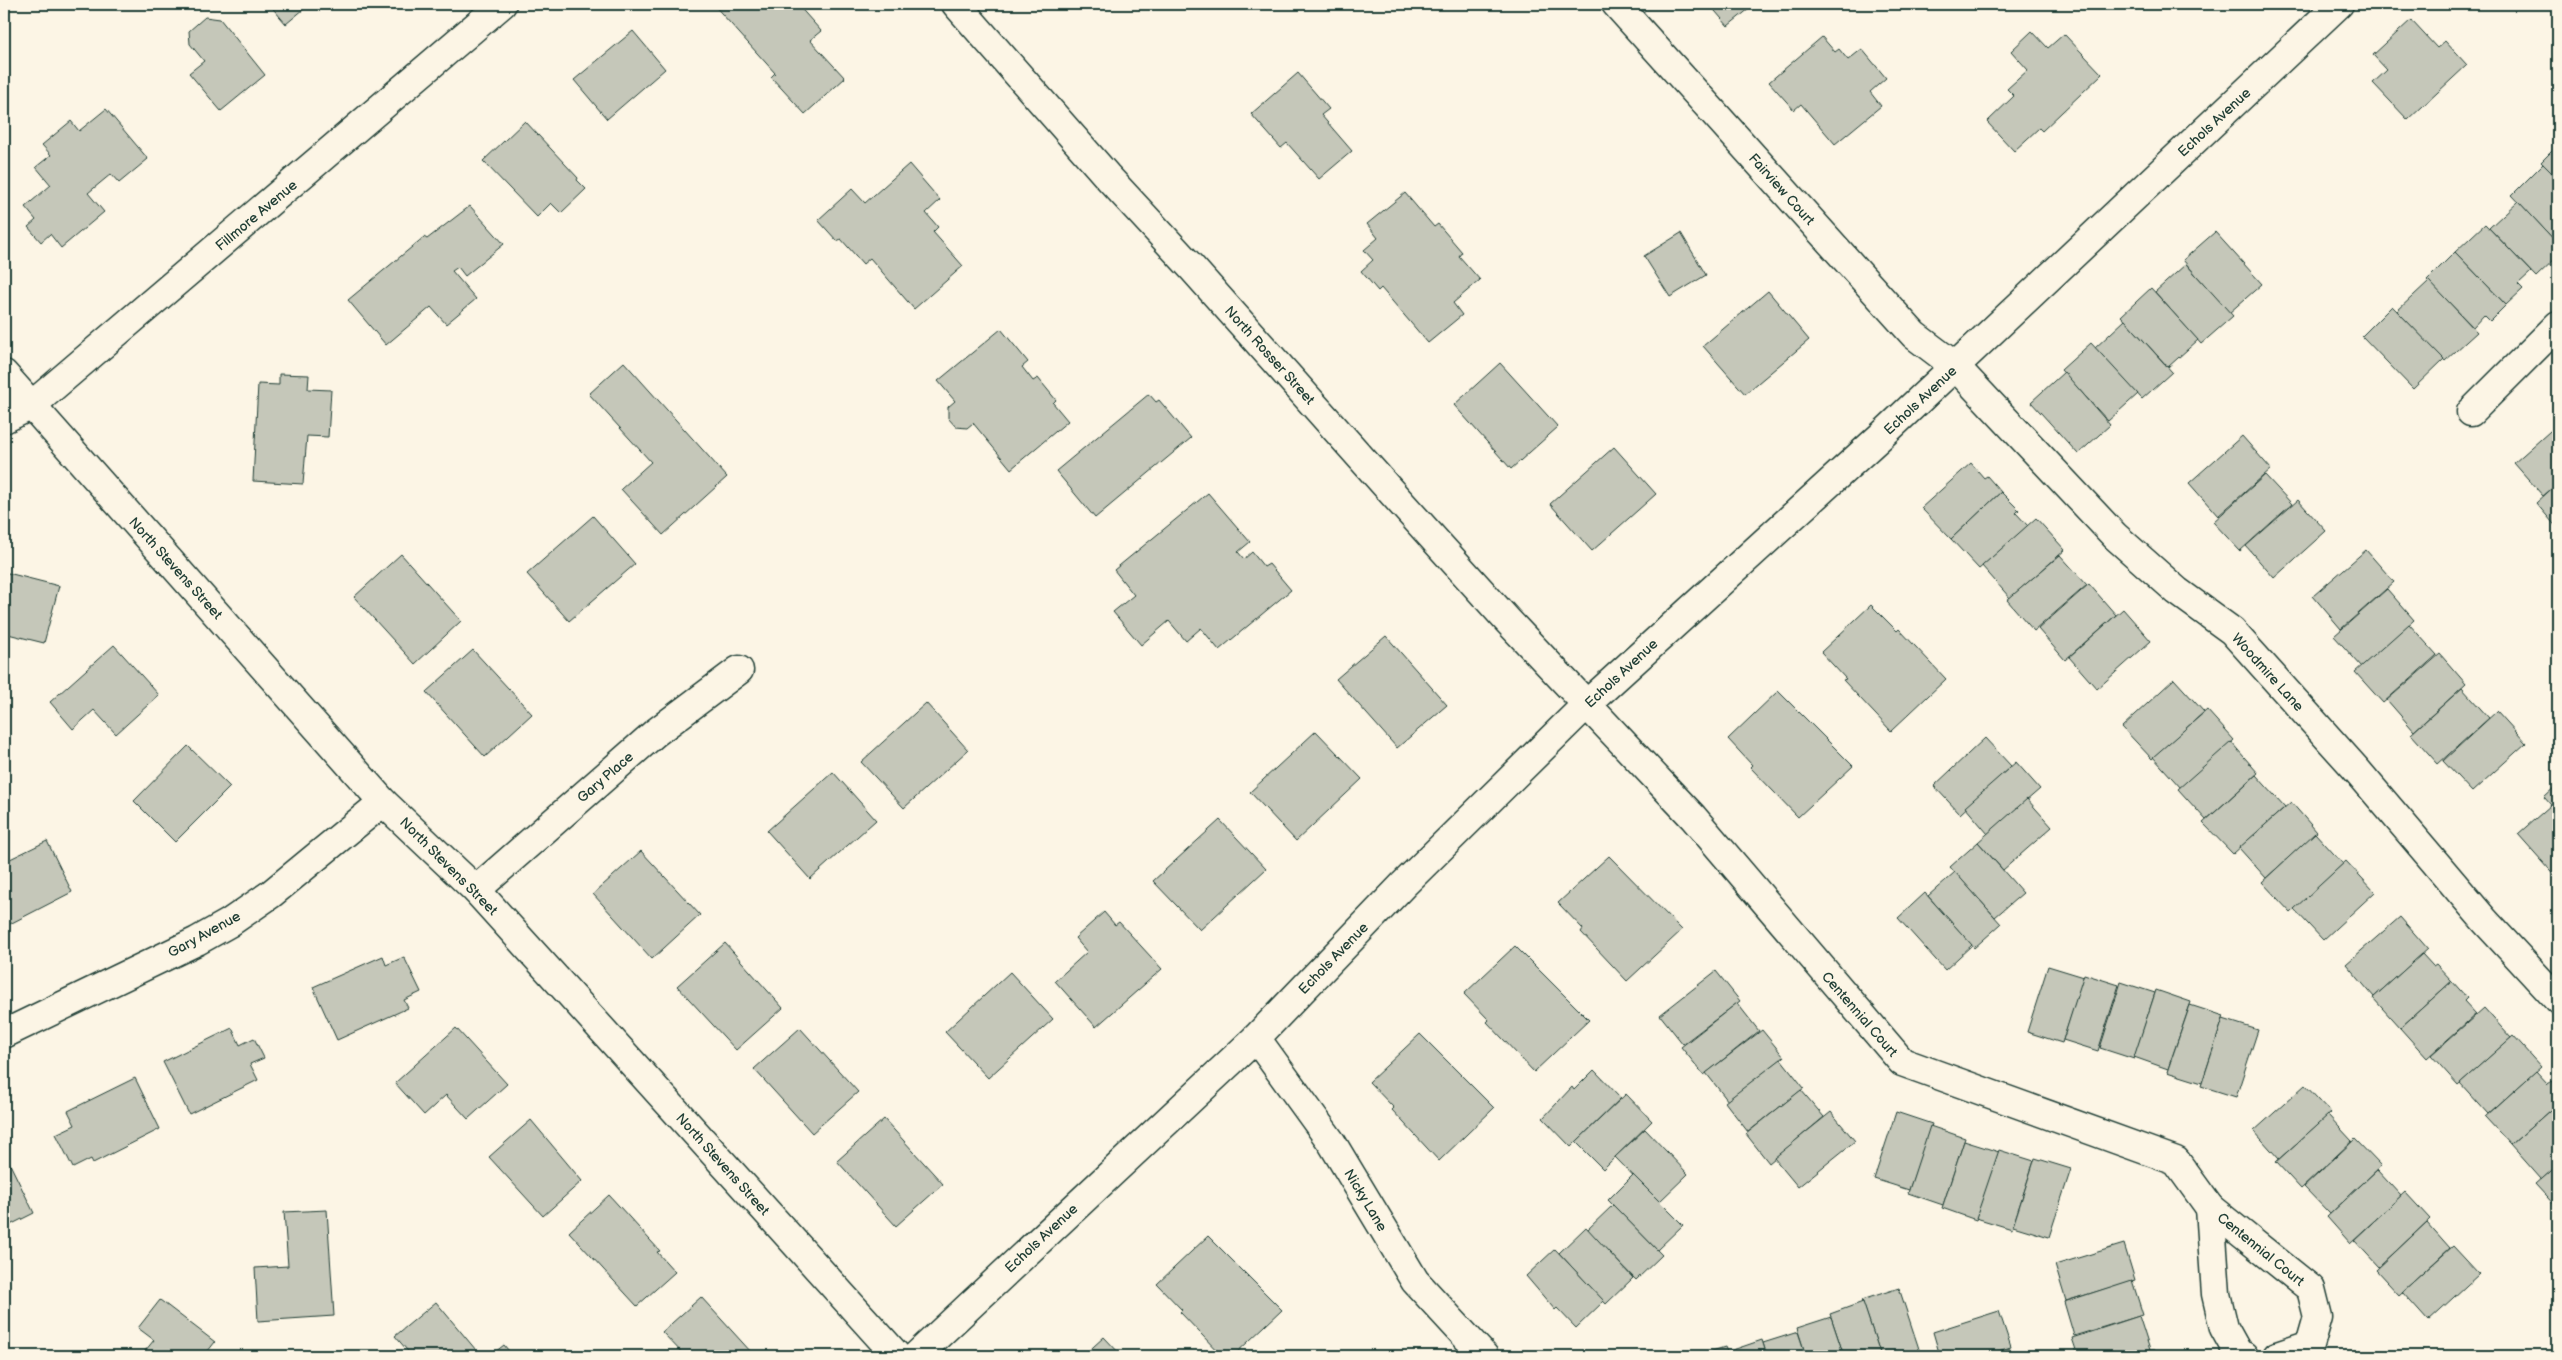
<svg xmlns="http://www.w3.org/2000/svg" width="2562" height="1360" font-family="'Balsamiq Sans',sans-serif">
<style>
.building{fill:#c5c7b9;stroke:#1f3d34}
.lines{fill:none;stroke-linecap:round;stroke-linejoin:round}
.street-casing{stroke:#1f3d34;stroke-width:31}
.street{stroke:#fcf5e5;stroke-width:28}
.labels{text-anchor:middle;stroke-width:4.5;stroke-linejoin:round;paint-order:stroke}
.street-label{font-size:14px;fill:#1f3d34;stroke:#fcf5e5}
</style>
<rect width="100%" height="100%" fill="#fcf5e5"/>
<filter id="ink" filterUnits="userSpaceOnUse"><feTurbulence type="fractalNoise" baseFrequency=".02" numOctaves="2"/><feDisplacementMap in="SourceGraphic" scale="10" xChannelSelector="R" yChannelSelector="G"/><feConvolveMatrix kernelMatrix="1 2 1 2 8 2 1 2 1" color-interpolation-filters="sRGB"/></filter>
<g filter="url(#ink)">
<g class="building">
<path d="M 269,4 L 310,4 L 286,24 Z"/>
<path d="M 713,4 L 797,4 L 821,31 L 810,40 L 845,78 L 805,114 L 771,77 L 775,73 Z"/>
<path d="M 1709,4 L 1755,4 L 1728,26 Z"/>
<path d="M 205,17 L 220,19 L 265,75 L 221,111 L 189,73 L 204,61 L 190,44 L 189,31 Z"/>
<path d="M 2411,20 L 2437,48 L 2445,41 L 2467,65 L 2408,120 L 2373,83 L 2387,70 L 2373,55 Z"/>
<path d="M 633,31 L 665,69 L 607,119 L 574,80 Z"/>
<path d="M 2032,31 L 2048,48 L 2064,34 L 2102,74 L 2042,131 L 2039,128 L 2014,151 L 1987,122 L 2014,96 L 2007,89 L 2028,70 L 2011,51 Z"/>
<path d="M 1822,37 L 1835,52 L 1839,49 L 1848,60 L 1862,49 L 1886,78 L 1870,92 L 1881,106 L 1835,144 L 1801,104 L 1794,110 L 1769,82 Z"/>
<path d="M 1298,73 L 1329,109 L 1321,115 L 1352,151 L 1319,179 L 1287,143 L 1281,148 L 1251,114 Z"/>
<path d="M 106,109 L 148,159 L 119,183 L 111,174 L 88,193 L 104,212 L 61,248 L 50,234 L 41,242 L 28,227 L 36,220 L 25,207 L 51,185 L 36,167 L 51,155 L 42,145 L 71,121 L 79,131 Z"/>
<path d="M 525,121 L 578,178 L 577,180 L 586,189 L 561,213 L 551,203 L 537,217 L 483,161 Z"/>
<path d="M 2558,145 L 2558,179 L 2541,162 Z"/>
<path d="M 909,164 L 940,200 L 926,213 L 938,227 L 933,232 L 963,266 L 914,309 L 870,258 L 863,264 L 841,239 L 837,241 L 818,220 L 852,189 L 865,203 Z"/>
<path d="M 2543,164 L 2558,179 L 2558,244 L 2512,195 Z"/>
<path d="M 1405,193 L 1434,227 L 1438,224 L 1462,252 L 1459,256 L 1480,280 L 1453,303 L 1462,315 L 1428,343 L 1381,288 L 1378,291 L 1361,271 L 1373,260 L 1364,250 L 1378,238 L 1367,224 Z"/>
<path d="M 2518,201 L 2558,244 L 2558,256 L 2536,277 L 2489,228 Z"/>
<path d="M 470,206 L 504,244 L 465,276 L 458,267 L 452,271 L 476,299 L 446,324 L 431,307 L 386,345 L 348,300 L 424,237 L 427,239 Z"/>
<path d="M 2485,224 L 2531,272 L 2518,284 L 2523,289 L 2506,305 L 2455,252 Z"/>
<path d="M 2215,232 L 2262,284 L 2229,313 L 2183,260 Z"/>
<path d="M 1681,233 L 1706,275 L 1670,297 L 1644,256 Z"/>
<path d="M 2455,252 L 2506,305 L 2490,321 L 2484,315 L 2473,327 L 2427,280 Z"/>
<path d="M 2186,264 L 2233,316 L 2201,344 L 2155,292 Z"/>
<path d="M 2429,281 L 2477,332 L 2445,361 L 2397,311 Z"/>
<path d="M 2151,288 L 2198,340 L 2168,367 L 2121,316 Z"/>
<path d="M 1768,291 L 1809,340 L 1745,394 L 1703,346 Z"/>
<path d="M 2392,306 L 2444,359 L 2413,389 L 2362,336 Z"/>
<path d="M 2125,320 L 2172,372 L 2142,399 L 2095,348 Z"/>
<path d="M 1001,329 L 1028,362 L 1022,367 L 1033,381 L 1038,378 L 1056,400 L 1053,403 L 1068,421 L 1011,469 L 973,423 L 967,428 L 956,427 L 948,418 L 948,407 L 955,401 L 938,381 Z"/>
<path d="M 2091,343 L 2138,394 L 2108,421 L 2061,370 Z"/>
<path d="M 624,362 L 727,477 L 663,535 L 621,489 L 651,462 L 589,394 Z"/>
<path d="M 1500,363 L 1558,427 L 1511,469 L 1454,405 Z"/>
<path d="M 2064,372 L 2110,425 L 2078,454 L 2031,402 Z"/>
<path d="M 279,374 L 309,375 L 308,389 L 331,390 L 328,437 L 307,436 L 303,484 L 253,481 L 258,384 L 279,385 Z"/>
<path d="M 1149,394 L 1156,402 L 1159,400 L 1191,438 L 1095,518 L 1056,471 Z"/>
<path d="M 2558,424 L 2558,483 L 2543,496 L 2514,463 Z"/>
<path d="M 2242,436 L 2271,469 L 2218,516 L 2189,483 Z"/>
<path d="M 1614,447 L 1656,494 L 1592,551 L 1550,504 Z"/>
<path d="M 1971,463 L 1984,478 L 1987,476 L 2001,492 L 1951,539 L 1921,508 Z"/>
<path d="M 2265,475 L 2292,504 L 2240,551 L 2213,522 Z"/>
<path d="M 2558,483 L 2558,529 L 2536,503 Z"/>
<path d="M 2001,492 L 2019,510 L 2016,513 L 2028,526 L 1979,569 L 1951,539 Z"/>
<path d="M 1208,493 L 1250,542 L 1238,552 L 1244,559 L 1252,552 L 1264,567 L 1269,564 L 1291,590 L 1219,650 L 1201,628 L 1186,641 L 1169,621 L 1141,645 L 1113,612 L 1134,595 L 1114,570 Z"/>
<path d="M 2298,500 L 2326,531 L 2274,578 L 2246,546 Z"/>
<path d="M 593,516 L 635,564 L 569,621 L 527,574 Z"/>
<path d="M 2036,518 L 2065,550 L 2010,598 L 1982,566 Z"/>
<path d="M 2366,550 L 2394,582 L 2341,629 L 2313,596 Z"/>
<path d="M 401,554 L 461,621 L 415,664 L 354,597 Z"/>
<path d="M 2060,555 L 2087,585 L 2034,631 L 2007,600 Z"/>
<path d="M 4,572 L 59,586 L 44,643 L 4,633 Z"/>
<path d="M 2089,584 L 2116,615 L 2065,660 L 2038,629 Z"/>
<path d="M 2387,589 L 2414,620 L 2362,667 L 2334,636 Z"/>
<path d="M 1871,605 L 1897,631 L 1899,629 L 1946,679 L 1891,731 L 1843,680 L 1846,679 L 1821,652 Z"/>
<path d="M 2123,609 L 2151,641 L 2097,689 L 2069,657 Z"/>
<path d="M 2409,624 L 2437,655 L 2383,703 L 2355,672 Z"/>
<path d="M 1386,636 L 1447,705 L 1397,748 L 1336,679 Z"/>
<path d="M 114,645 L 159,695 L 116,734 L 94,710 L 73,729 L 50,702 Z"/>
<path d="M 473,650 L 532,714 L 485,757 L 426,692 Z"/>
<path d="M 2440,654 L 2466,684 L 2414,731 L 2387,700 Z"/>
<path d="M 2174,679 L 2204,712 L 2152,759 L 2122,727 Z"/>
<path d="M 2462,688 L 2489,718 L 2438,764 L 2411,734 Z"/>
<path d="M 1778,691 L 1853,766 L 1798,817 L 1750,767 L 1752,765 L 1728,739 Z"/>
<path d="M 926,703 L 968,750 L 904,808 L 861,762 Z"/>
<path d="M 2207,710 L 2234,740 L 2181,788 L 2153,757 Z"/>
<path d="M 2497,711 L 2526,743 L 2472,792 L 2443,761 Z"/>
<path d="M 1316,731 L 1362,779 L 1296,841 L 1250,792 Z"/>
<path d="M 1985,738 L 2011,766 L 1960,814 L 1934,786 Z"/>
<path d="M 2231,742 L 2258,773 L 2206,820 L 2178,789 Z"/>
<path d="M 188,746 L 230,787 L 175,842 L 134,801 Z"/>
<path d="M 2016,762 L 2040,789 L 1988,834 L 1965,807 Z"/>
<path d="M 833,772 L 876,820 L 810,879 L 767,831 Z"/>
<path d="M 2256,775 L 2285,807 L 2233,854 L 2203,823 Z"/>
<path d="M 2558,784 L 2558,813 L 2544,797 Z"/>
<path d="M 2027,799 L 2052,827 L 2003,870 L 1978,842 Z"/>
<path d="M 2291,802 L 2317,832 L 2266,878 L 2239,848 Z"/>
<path d="M 2551,805 L 2558,813 L 2558,879 L 2518,834 Z"/>
<path d="M 1220,820 L 1266,869 L 1200,930 L 1153,881 Z"/>
<path d="M 2315,833 L 2343,864 L 2291,913 L 2262,882 Z"/>
<path d="M 47,841 L 72,892 L 4,927 L 4,862 Z"/>
<path d="M 1978,842 L 2023,893 L 1995,917 L 1950,867 Z"/>
<path d="M 641,851 L 700,915 L 652,959 L 593,894 Z"/>
<path d="M 1609,856 L 1682,930 L 1627,981 L 1581,932 L 1583,929 L 1558,903 Z"/>
<path d="M 2346,861 L 2375,892 L 2323,940 L 2294,909 Z"/>
<path d="M 1955,872 L 2001,924 L 1974,948 L 1928,896 Z"/>
<path d="M 1925,893 L 1972,945 L 1945,970 L 1898,918 Z"/>
<path d="M 1104,912 L 1115,925 L 1119,922 L 1162,969 L 1096,1027 L 1055,981 L 1087,952 L 1075,938 Z"/>
<path d="M 2400,917 L 2428,949 L 2374,997 L 2346,964 Z"/>
<path d="M 725,943 L 783,1008 L 736,1050 L 677,986 Z"/>
<path d="M 1515,946 L 1589,1020 L 1534,1072 L 1487,1022 L 1489,1020 L 1464,994 Z"/>
<path d="M 2422,954 L 2433,966 L 2436,964 L 2452,981 L 2400,1028 L 2373,998 Z"/>
<path d="M 383,956 L 386,965 L 404,957 L 421,992 L 404,1000 L 408,1008 L 337,1040 L 313,987 Z"/>
<path d="M 2048,966 L 2084,977 L 2062,1043 L 2027,1032 Z"/>
<path d="M 1716,971 L 1740,1001 L 1683,1044 L 1660,1015 Z"/>
<path d="M 1010,972 L 1053,1019 L 988,1078 L 945,1032 Z"/>
<path d="M 2084,974 L 2119,985 L 2098,1051 L 2063,1040 Z"/>
<path d="M 2452,981 L 2467,998 L 2464,1001 L 2476,1014 L 2427,1058 L 2400,1028 Z"/>
<path d="M 2121,982 L 2155,993 L 2134,1059 L 2100,1048 Z"/>
<path d="M 2156,990 L 2191,1002 L 2168,1069 L 2134,1057 Z"/>
<path d="M 1737,1003 L 1759,1031 L 1704,1075 L 1681,1047 Z"/>
<path d="M 2190,1005 L 2224,1016 L 2202,1083 L 2167,1072 Z"/>
<path d="M 2484,1008 L 2511,1038 L 2458,1085 L 2431,1055 Z"/>
<path d="M 2223,1019 L 2258,1030 L 2236,1097 L 2201,1086 Z"/>
<path d="M 232,1028 L 240,1045 L 254,1038 L 264,1058 L 250,1064 L 258,1080 L 189,1114 L 163,1062 Z"/>
<path d="M 456,1028 L 507,1084 L 468,1119 L 446,1095 L 424,1115 L 395,1083 Z"/>
<path d="M 800,1028 L 858,1092 L 812,1133 L 754,1069 Z"/>
<path d="M 1762,1030 L 1784,1057 L 1728,1101 L 1706,1073 Z"/>
<path d="M 1420,1034 L 1494,1108 L 1439,1161 L 1392,1110 L 1394,1108 L 1369,1082 Z"/>
<path d="M 2513,1036 L 2541,1067 L 2488,1114 L 2460,1083 Z"/>
<path d="M 1781,1059 L 1804,1088 L 1748,1132 L 1725,1102 Z"/>
<path d="M 1594,1070 L 1621,1098 L 1571,1147 L 1543,1118 L 1572,1087 L 1574,1090 Z"/>
<path d="M 2536,1071 L 2548,1084 L 2552,1081 L 2558,1088 L 2558,1103 L 2511,1145 L 2485,1117 Z"/>
<path d="M 135,1078 L 160,1129 L 93,1163 L 91,1159 L 73,1168 L 56,1134 L 75,1125 L 68,1111 Z"/>
<path d="M 2305,1085 L 2331,1113 L 2279,1159 L 2254,1131 Z"/>
<path d="M 1801,1090 L 1824,1117 L 1769,1163 L 1746,1134 Z"/>
<path d="M 1626,1094 L 1652,1121 L 1603,1169 L 1576,1142 Z"/>
<path d="M 2558,1103 L 2558,1164 L 2541,1179 L 2511,1145 Z"/>
<path d="M 1831,1112 L 1855,1141 L 1798,1187 L 1774,1158 Z"/>
<path d="M 1896,1112 L 1932,1124 L 1909,1190 L 1874,1179 Z"/>
<path d="M 2328,1115 L 2352,1141 L 2301,1189 L 2276,1162 Z"/>
<path d="M 884,1119 L 943,1184 L 896,1226 L 837,1161 Z"/>
<path d="M 531,1120 L 582,1181 L 543,1216 L 489,1157 Z"/>
<path d="M 1930,1126 L 1965,1138 L 1943,1205 L 1908,1193 Z"/>
<path d="M 1645,1129 L 1688,1174 L 1659,1202 L 1615,1157 Z"/>
<path d="M 2355,1139 L 2381,1166 L 2330,1214 L 2304,1187 Z"/>
<path d="M 1964,1141 L 1999,1152 L 1976,1220 L 1942,1208 Z"/>
<path d="M 1999,1150 L 2034,1161 L 2012,1229 L 1976,1218 Z"/>
<path d="M 4,1152 L 34,1213 L 4,1228 Z"/>
<path d="M 2035,1158 L 2071,1169 L 2049,1237 L 2013,1226 Z"/>
<path d="M 2558,1164 L 2558,1209 L 2535,1184 Z"/>
<path d="M 2377,1170 L 2401,1196 L 2350,1243 L 2327,1217 Z"/>
<path d="M 1633,1175 L 1683,1225 L 1657,1250 L 1608,1200 Z"/>
<path d="M 2405,1192 L 2430,1219 L 2379,1267 L 2354,1240 Z"/>
<path d="M 609,1195 L 660,1251 L 657,1252 L 675,1272 L 637,1306 L 569,1232 Z"/>
<path d="M 1613,1205 L 1662,1255 L 1636,1280 L 1587,1230 Z"/>
<path d="M 327,1210 L 334,1316 L 258,1321 L 255,1268 L 288,1266 L 284,1212 Z"/>
<path d="M 2427,1222 L 2450,1248 L 2399,1295 L 2376,1270 Z"/>
<path d="M 1586,1227 L 1633,1278 L 1606,1304 L 1559,1253 Z"/>
<path d="M 1208,1236 L 1282,1310 L 1233,1356 L 1222,1356 L 1180,1312 L 1182,1310 L 1157,1284 Z"/>
<path d="M 2124,1244 L 2135,1280 L 2066,1301 L 2055,1265 Z"/>
<path d="M 2453,1246 L 2479,1274 L 2428,1321 L 2402,1292 Z"/>
<path d="M 1555,1249 L 1604,1301 L 1576,1328 L 1557,1308 L 1555,1310 L 1526,1276 Z"/>
<path d="M 2132,1280 L 2143,1315 L 2074,1336 L 2064,1302 Z"/>
<path d="M 1899,1288 L 1921,1355 L 1881,1356 L 1862,1300 Z"/>
<path d="M 701,1297 L 752,1353 L 748,1356 L 685,1356 L 662,1332 Z"/>
<path d="M 160,1300 L 215,1342 L 204,1356 L 141,1356 L 154,1340 L 138,1328 Z"/>
<path d="M 436,1302 L 481,1356 L 412,1356 L 395,1336 Z"/>
<path d="M 1863,1302 L 1881,1356 L 1844,1356 L 1830,1314 Z"/>
<path d="M 1999,1311 L 2011,1347 L 1982,1356 L 1940,1356 L 1933,1332 Z"/>
<path d="M 2139,1316 L 2150,1350 L 2132,1356 L 2078,1356 L 2072,1338 Z"/>
<path d="M 1831,1317 L 1844,1356 L 1806,1356 L 1797,1328 Z"/>
<path d="M 1798,1332 L 1806,1356 L 1767,1356 L 1763,1343 Z"/>
<path d="M 1104,1337 L 1122,1356 L 1083,1356 Z"/>
<path d="M 1762,1340 L 1767,1356 L 1729,1356 L 1727,1352 Z"/>
<path d="M 504,1345 L 513,1356 L 490,1356 Z"/>
<path d="M 1725,1347 L 1729,1356 L 1696,1356 Z"/>
<path d="M 2009,1348 L 2011,1356 L 1982,1356 Z"/>
<path d="M 2150,1350 L 2154,1350 L 2156,1356 L 2132,1356 Z"/>
</g>
<g class="lines">
<g class="street-casing">
<g id="street">
<path d="M 956,4 L 1107,176 L 1193,269 L 1395,496 L 1507,620 L 1693,817 L 1902,1062 L 2176,1161 L 2210,1208 L 2311,1289 L 2318,1317 L 2310,1345 L 2277,1356"/>
<path d="M 1616,4 L 1914,335 L 1955,366 L 2115,536 L 2177,591 L 2232,631 L 2355,768 L 2485,921 L 2558,1000"/>
<path d="M 4,374 L 383,802 L 476,890 L 897,1356"/>
<path d="M 2471,412 L 2558,325"/>
<path d="M 4,419 L 32,405 L 502,4"/>
<path d="M 476,890 L 655,733 L 739,670"/>
<path d="M 4,1034 L 197,941 L 229,923 L 271,894 L 383,802"/>
<path d="M 1256,1038 L 1332,1143 L 1415,1281 L 1484,1356"/>
<path d="M 2210,1208 L 2216,1294 L 2224,1328 L 2239,1355 L 2244,1356"/>
<path d="M 916,1356 L 1256,1038 L 1404,884 L 1588,703 L 1881,436 L 2339,4"/>
</g>
</g>
<use href="#street" class="street"/>
</g>
</g>
<g class="labels">
<g class="street-label">
<text transform="translate(2214 122) rotate(-43)" y="5">Echols Avenue</text>
<text transform="translate(1782 189) rotate(48)" y="5">Fairview Court</text>
<text transform="translate(256 215) rotate(-40)" y="5">Fillmore Avenue</text>
<text transform="translate(1270 355) rotate(48)" y="5">North Rosser Street</text>
<text transform="translate(1920 400) rotate(-43)" y="5">Echols Avenue</text>
<text transform="translate(176 568) rotate(48)" y="5">North Stevens Street</text>
<text transform="translate(2268 672) rotate(48)" y="5">Woodmire Lane</text>
<text transform="translate(1621 673) rotate(-43)" y="5">Echols Avenue</text>
<text transform="translate(605 777) rotate(-41)" y="5">Gary Place</text>
<text transform="translate(449 866) rotate(45)" y="5">North Stevens Street</text>
<text transform="translate(204 934) rotate(-29)" y="5">Gary Avenue</text>
<text transform="translate(1333 958) rotate(-46)" y="5">Echols Avenue</text>
<text transform="translate(1860 1014) rotate(49)" y="5">Centennial Court</text>
<text transform="translate(723 1164) rotate(48)" y="5">North Stevens Street</text>
<text transform="translate(1366 1200) rotate(59)" y="5">Nicky Lane</text>
<text transform="translate(1041 1238) rotate(-43)" y="5">Echols Avenue</text>
<text transform="translate(2261 1249) rotate(39)" y="5">Centennial Court</text>
</g>
</g>
<rect width="2562" height="1360" fill="none" stroke="#fcf5e5" stroke-width="20"/>
<rect x="10" y="10" width="2542" height="1340" fill="none" stroke="#1f3d34" stroke-width="2" filter="url(#ink)"/>
</svg>
